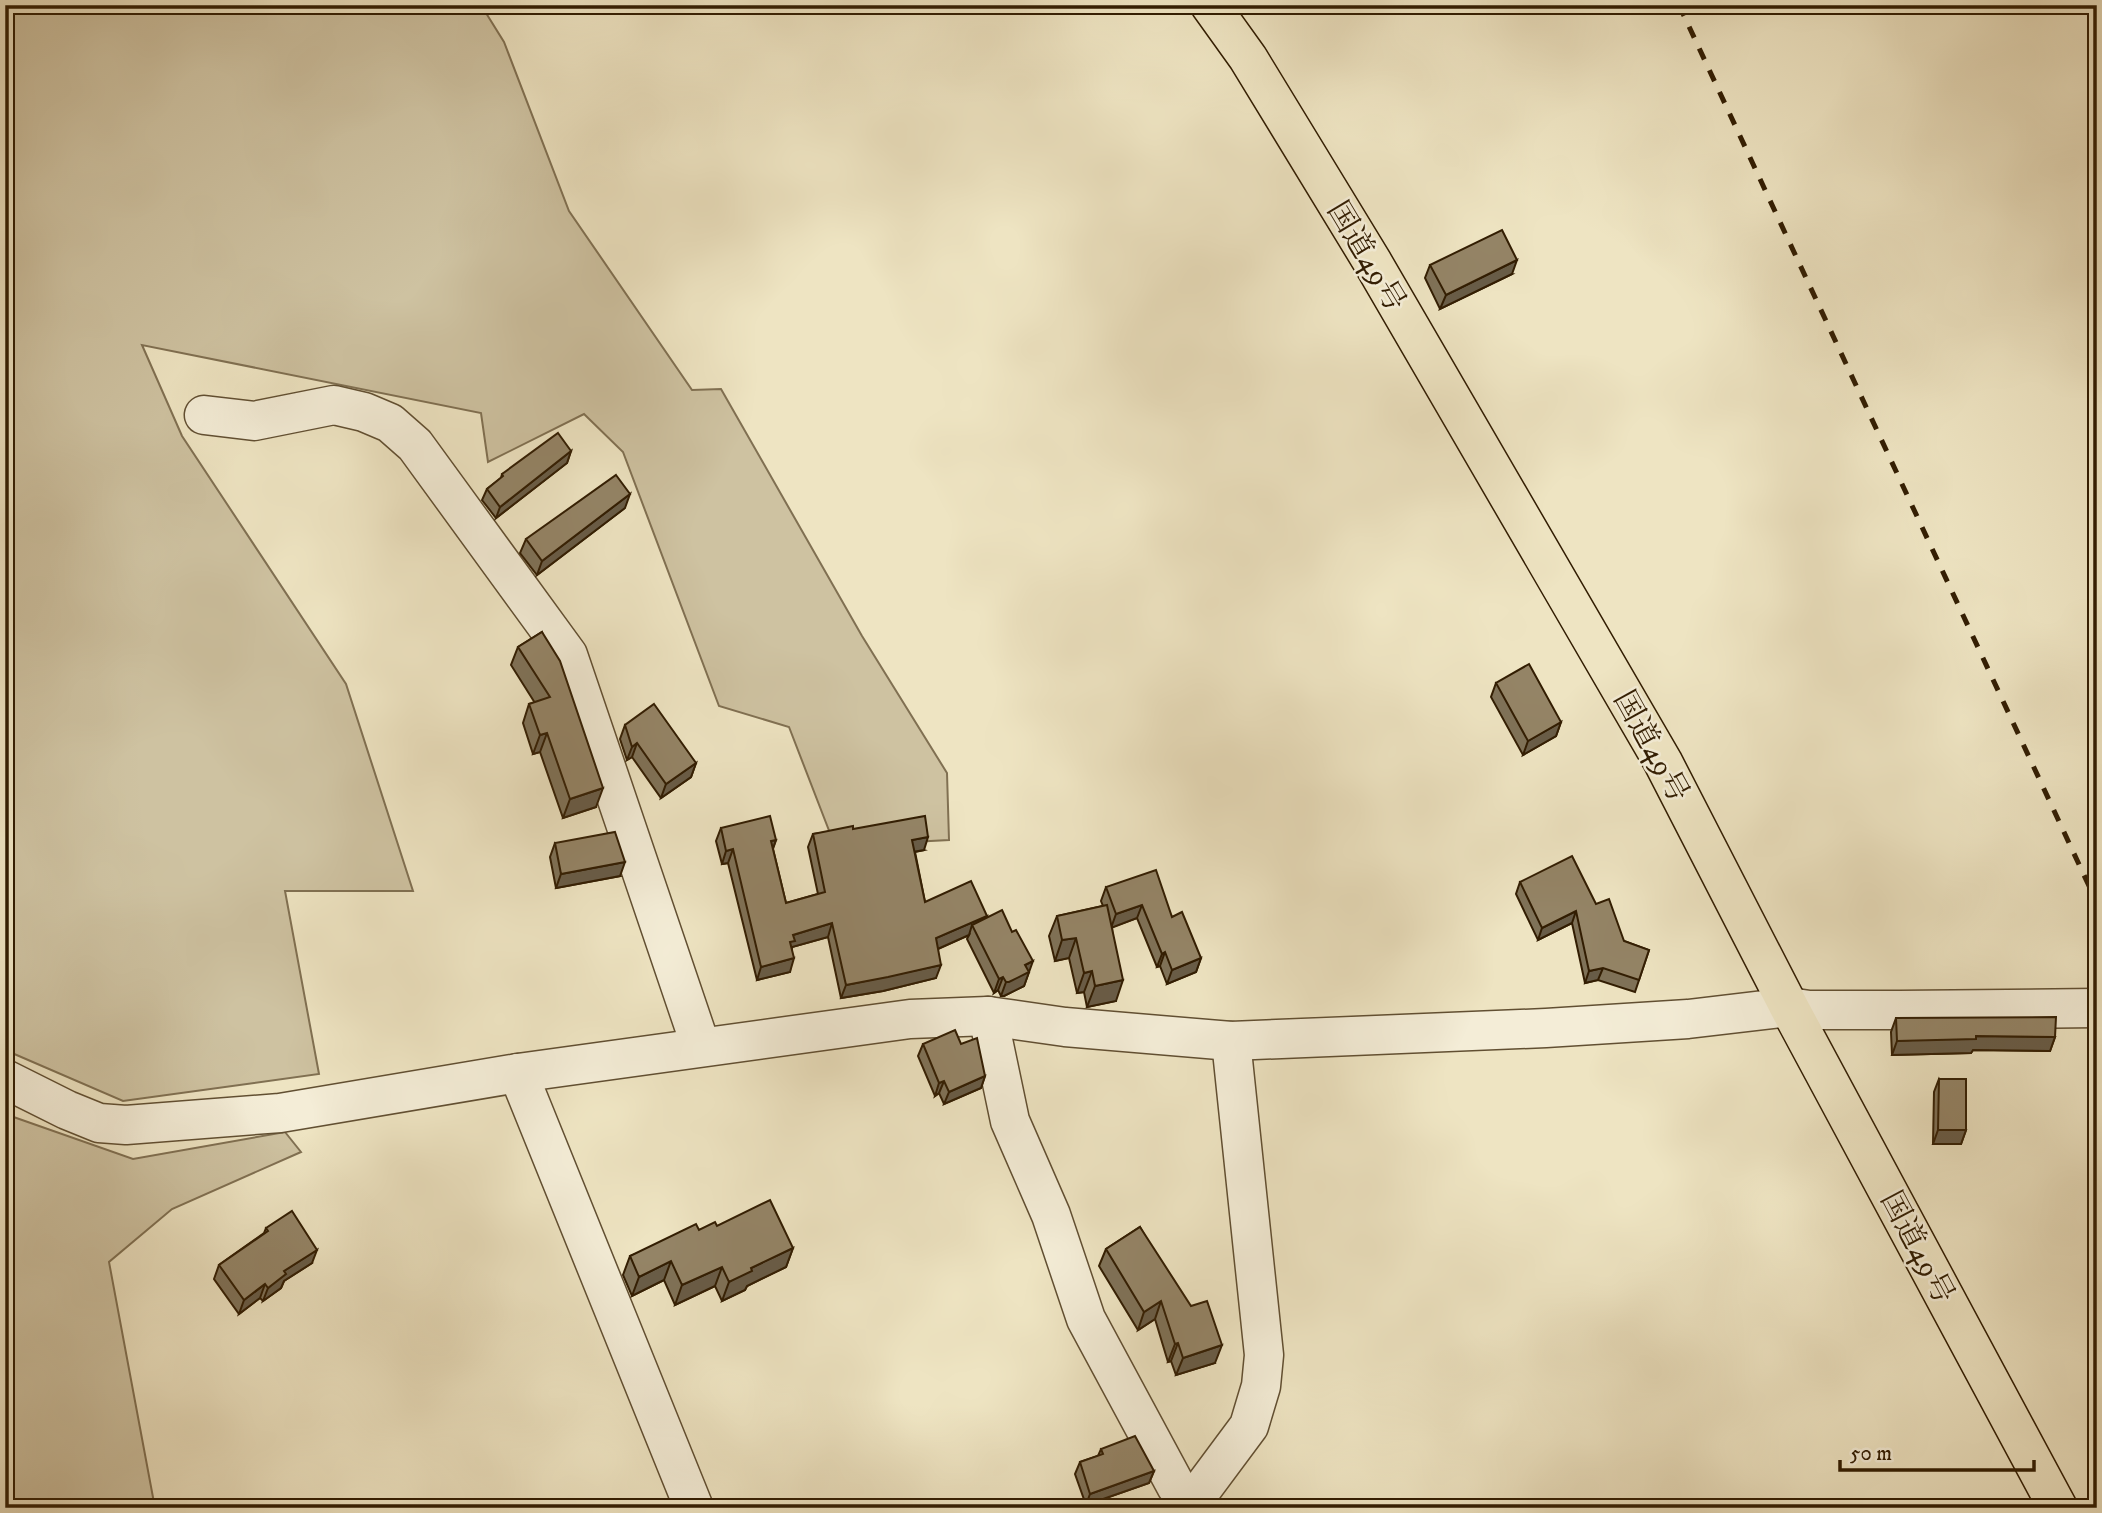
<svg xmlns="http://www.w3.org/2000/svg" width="2102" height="1513" font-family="'IM FELL DW Pica','Noto Serif JP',serif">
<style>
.green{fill:#cec2a1;stroke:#807052;stroke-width:2}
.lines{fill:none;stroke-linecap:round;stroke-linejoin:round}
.minor-casing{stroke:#614f32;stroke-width:41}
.highway-casing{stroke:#321d02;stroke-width:41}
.minor{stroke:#f4edd7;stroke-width:38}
.highway{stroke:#eee4c2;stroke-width:38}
.rail{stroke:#321d02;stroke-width:5;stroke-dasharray:12 12;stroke-linecap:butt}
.wall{fill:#7f7258;stroke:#321d02;stroke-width:2}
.shaded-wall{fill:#685c47;stroke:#321d02;stroke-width:2}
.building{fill:#948466;stroke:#321d02;stroke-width:2}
.labels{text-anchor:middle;stroke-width:5;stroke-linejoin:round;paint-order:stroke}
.street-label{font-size:30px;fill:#321d02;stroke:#f4edd7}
</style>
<rect width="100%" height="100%" fill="#eee4c2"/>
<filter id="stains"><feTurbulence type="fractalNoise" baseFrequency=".00286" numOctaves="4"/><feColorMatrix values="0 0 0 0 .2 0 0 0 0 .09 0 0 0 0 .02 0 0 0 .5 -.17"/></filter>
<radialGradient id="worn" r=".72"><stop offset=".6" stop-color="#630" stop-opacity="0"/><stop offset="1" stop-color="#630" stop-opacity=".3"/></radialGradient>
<g class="green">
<path d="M 5,5 L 481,5 L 504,42 L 569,211 L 692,390 L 721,389 L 862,636 L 947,773 L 949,840 L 835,846 L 789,727 L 719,706 L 623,452 L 584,414 L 488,462 L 481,413 L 142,345 L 182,436 L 346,684 L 413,891 L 285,891 L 319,1074 L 123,1101 L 5,1050 Z"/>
<path d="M 5,1114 L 133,1159 L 285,1132 L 301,1152 L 172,1209 L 109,1262 L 155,1508 L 5,1508 Z"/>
</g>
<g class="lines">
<g class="minor-casing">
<g id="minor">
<path d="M 204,415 L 254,421 L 334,405 L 364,412 L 390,423 L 415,445 L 568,655 L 701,1047"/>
<path d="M 988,1016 L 1010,1121 L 1051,1215 L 1086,1319 L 1176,1486 L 1190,1505"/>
<path d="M 518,1073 L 694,1508"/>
<path d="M 5,1079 L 67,1110 L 99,1123 L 126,1125 L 280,1113 L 518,1073 L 910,1019 L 988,1016 L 1065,1027 L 1231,1041 L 1546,1028 L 1688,1019 L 1789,1007 L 1809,1010 L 1899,1010 L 2097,1008"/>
<path d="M 1188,1508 L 1249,1426 L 1261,1386 L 1264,1355 L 1231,1041"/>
</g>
</g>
<g class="highway-casing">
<path id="highway" d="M 1210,5 L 1248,58 L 1373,263 L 1663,762 L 1789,1007 L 2058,1508"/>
</g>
<use href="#minor" class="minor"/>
<use href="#highway" class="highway"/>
<path class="rail" d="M 1679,5 L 2097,903"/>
</g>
<g class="wall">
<path d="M 1430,265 L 1512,274 L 1440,309 L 1425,278 Z"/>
<path d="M 571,451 L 567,463 L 496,518 L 482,500 L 487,489 L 501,478 L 502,474 Z"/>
<path d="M 625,508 L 537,575 L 520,553 L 526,539 Z"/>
<path d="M 542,632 L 596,807 L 563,818 L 540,752 L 533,754 L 523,723 L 529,704 L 535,703 L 511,665 L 518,647 Z"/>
<path d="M 1496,683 L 1561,722 L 1556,736 L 1523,755 L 1491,697 Z"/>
<path d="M 625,725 L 696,763 L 691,777 L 661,798 L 632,757 L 627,760 L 620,739 Z"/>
<path d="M 721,828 L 776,840 L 773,849 L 786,903 L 818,894 L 808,847 L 813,834 L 853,829 L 924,850 L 915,852 L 925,902 L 987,916 L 986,919 L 1029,972 L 1024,986 L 1004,996 L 1001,996 L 998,990 L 994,993 L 967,939 L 969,935 L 938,949 L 936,978 L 883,991 L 841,998 L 828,937 L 792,947 L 790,972 L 757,980 L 728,863 L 722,864 L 716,841 Z"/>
<path d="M 555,843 L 620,876 L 556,888 L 550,857 Z"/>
<path d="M 1520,882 L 1596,904 L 1624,941 L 1649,950 L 1635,992 L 1598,980 L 1585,983 L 1572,923 L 1538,940 L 1516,894 Z"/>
<path d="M 1106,887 L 1172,917 L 1201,958 L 1196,972 L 1167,984 L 1160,966 L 1157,967 L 1137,918 L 1112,927 L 1116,1001 L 1087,1007 L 1084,992 L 1077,993 L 1069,958 L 1055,961 L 1049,936 L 1057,916 L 1103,906 L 1101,901 Z"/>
<path d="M 1896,1018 L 2055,1037 L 2050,1051 L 1973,1050 L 1971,1053 L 1892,1055 L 1891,1032 Z"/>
<path d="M 923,1044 L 961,1044 L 985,1076 L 981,1088 L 944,1104 L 939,1093 L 935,1096 L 918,1056 Z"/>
<path d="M 1939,1079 L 1966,1130 L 1961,1144 L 1933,1144 L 1934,1092 Z"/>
<path d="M 717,1226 L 793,1248 L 786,1267 L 747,1286 L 745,1290 L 722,1301 L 715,1286 L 675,1305 L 664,1280 L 632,1296 L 623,1275 L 630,1256 L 699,1230 Z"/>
<path d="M 1140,1227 L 1215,1363 L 1176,1375 L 1171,1361 L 1168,1362 L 1155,1319 L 1138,1330 L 1099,1266 L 1106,1249 Z"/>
<path d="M 266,1228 L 312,1263 L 284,1281 L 281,1288 L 263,1301 L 260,1298 L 239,1314 L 214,1279 L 219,1265 L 264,1233 Z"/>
<path d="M 1101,1449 L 1154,1471 L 1149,1483 L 1086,1505 L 1075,1474 L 1080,1462 L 1098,1456 Z"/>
</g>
<g class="shaded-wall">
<path d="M 1517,260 L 1512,274 L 1440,309 L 1446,295 Z"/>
<path d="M 571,451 L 567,463 L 496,518 L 500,507 Z"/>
<path d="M 630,494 L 625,508 L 537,575 L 542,561 Z"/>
<path d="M 1561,722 L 1556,736 L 1523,755 L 1528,741 Z"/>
<path d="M 547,733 L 540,752 L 533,754 L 540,735 Z"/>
<path d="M 637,743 L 632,757 L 627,760 L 632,747 Z"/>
<path d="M 696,763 L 691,777 L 661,798 L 666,784 Z"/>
<path d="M 603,788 L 596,807 L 563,818 L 570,799 Z"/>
<path d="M 928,837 L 924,850 L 907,853 L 912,840 Z"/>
<path d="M 776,840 L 771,853 L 771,841 Z"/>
<path d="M 733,849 L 728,863 L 722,864 L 726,851 Z"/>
<path d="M 625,862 L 620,876 L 556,888 L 561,874 Z"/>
<path d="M 1142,905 L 1137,918 L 1111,928 L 1116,914 Z"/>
<path d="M 1576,911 L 1572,923 L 1538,940 L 1542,928 Z"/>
<path d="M 987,916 L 982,929 L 972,925 L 969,935 L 931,952 L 936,938 Z"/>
<path d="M 832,923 L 828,937 L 792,947 L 790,954 L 785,955 L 793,935 Z"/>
<path d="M 1076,938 L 1069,958 L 1055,961 L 1062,940 Z"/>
<path d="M 1165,952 L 1160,966 L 1157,967 L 1162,954 Z"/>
<path d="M 794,958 L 790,972 L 757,980 L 761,967 Z"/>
<path d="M 1201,958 L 1196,972 L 1167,984 L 1172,970 Z"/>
<path d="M 1033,961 L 1024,986 L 1004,996 L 1001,996 L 1006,982 L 1025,965 Z"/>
<path d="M 941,965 L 936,978 L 883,991 L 841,998 L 846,985 Z"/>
<path d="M 1603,968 L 1598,980 L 1585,983 L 1589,971 Z"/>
<path d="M 1092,971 L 1084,992 L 1077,993 L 1084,973 Z"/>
<path d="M 1003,977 L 998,990 L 994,993 L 999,979 Z"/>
<path d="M 1123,980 L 1116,1001 L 1087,1007 L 1095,986 Z"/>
<path d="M 1976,1036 L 2055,1037 L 2050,1051 L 1973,1050 L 1971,1053 L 1892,1055 L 1897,1041 Z"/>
<path d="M 985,1076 L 981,1088 L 944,1104 L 949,1092 Z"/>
<path d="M 944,1081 L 939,1093 L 935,1096 L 939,1083 Z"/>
<path d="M 1938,1130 L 1966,1130 L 1961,1144 L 1933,1144 Z"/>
<path d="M 793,1248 L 786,1267 L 747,1286 L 745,1290 L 722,1301 L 729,1282 L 751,1268 Z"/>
<path d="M 317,1250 L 312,1263 L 284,1281 L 281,1288 L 263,1301 L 268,1288 L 284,1271 Z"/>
<path d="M 671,1261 L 664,1280 L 632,1296 L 639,1277 Z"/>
<path d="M 722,1267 L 715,1286 L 675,1305 L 682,1285 Z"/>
<path d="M 265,1284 L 260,1298 L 239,1314 L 244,1300 Z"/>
<path d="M 1161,1301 L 1155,1319 L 1138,1330 L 1144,1312 Z"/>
<path d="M 1178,1343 L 1171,1361 L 1168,1362 L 1175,1344 Z"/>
<path d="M 1222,1345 L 1215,1363 L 1176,1375 L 1183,1358 Z"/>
<path d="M 1154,1471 L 1149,1483 L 1086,1505 L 1090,1494 Z"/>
</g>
<g class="building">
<path d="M 1502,230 L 1517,260 L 1446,295 L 1430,265 Z"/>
<path d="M 558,433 L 571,451 L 500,507 L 487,489 L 503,476 L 502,474 Z"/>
<path d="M 616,475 L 630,494 L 542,561 L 526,539 Z"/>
<path d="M 542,632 L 560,661 L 603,788 L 570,799 L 547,733 L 540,735 L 529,704 L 550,697 L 518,647 Z"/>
<path d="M 1529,664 L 1561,722 L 1528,741 L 1496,683 Z"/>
<path d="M 654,704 L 696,763 L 666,784 L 637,743 L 632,747 L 625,725 Z"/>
<path d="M 770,816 L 776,840 L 771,841 L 786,903 L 825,892 L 813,834 L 853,826 L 853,829 L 925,816 L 928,837 L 912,840 L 925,902 L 971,881 L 987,916 L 936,938 L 941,965 L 888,977 L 846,985 L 832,923 L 793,935 L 795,941 L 790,942 L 794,958 L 761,967 L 733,849 L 726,851 L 721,828 Z"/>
<path d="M 615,832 L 625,862 L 561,874 L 555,843 Z"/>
<path d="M 1572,856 L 1596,904 L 1609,899 L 1624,941 L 1649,950 L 1639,980 L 1603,968 L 1589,971 L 1576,911 L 1542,928 L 1520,882 Z"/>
<path d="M 1156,870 L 1172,917 L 1182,912 L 1201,958 L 1172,970 L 1165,952 L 1162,954 L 1142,905 L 1116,914 L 1106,887 Z"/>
<path d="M 1107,905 L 1123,980 L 1095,986 L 1092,971 L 1084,973 L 1076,938 L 1062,940 L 1057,916 Z"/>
<path d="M 1002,910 L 1012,932 L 1016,930 L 1033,961 L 1025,965 L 1029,972 L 1009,982 L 1006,982 L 1003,977 L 999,979 L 972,925 Z"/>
<path d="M 2056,1017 L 2055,1037 L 1976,1036 L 1976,1039 L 1897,1041 L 1896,1018 Z"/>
<path d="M 955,1030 L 961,1044 L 977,1038 L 985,1076 L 949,1092 L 944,1081 L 939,1083 L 923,1044 Z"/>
<path d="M 1939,1079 L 1966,1079 L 1966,1130 L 1938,1130 Z"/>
<path d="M 770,1200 L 793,1248 L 751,1268 L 752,1271 L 729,1282 L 722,1267 L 682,1285 L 671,1261 L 639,1277 L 630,1256 L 696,1224 L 699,1230 L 715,1222 L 717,1226 Z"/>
<path d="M 292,1211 L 317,1250 L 284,1271 L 286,1274 L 268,1288 L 265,1284 L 244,1300 L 219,1265 L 268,1231 L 266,1228 Z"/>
<path d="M 1140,1227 L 1191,1306 L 1207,1301 L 1222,1345 L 1183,1358 L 1178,1343 L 1175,1344 L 1161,1301 L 1144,1312 L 1106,1249 Z"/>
<path d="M 1135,1436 L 1154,1471 L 1090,1494 L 1080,1462 L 1103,1454 L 1101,1449 Z"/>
</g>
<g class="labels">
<g class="street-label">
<text transform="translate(1367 256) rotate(59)" y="10">国道49号</text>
<text transform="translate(1652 746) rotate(61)" y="10">国道49号</text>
<text transform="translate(1918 1247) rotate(62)" y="10">国道49号</text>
</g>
</g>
<rect width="2102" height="1513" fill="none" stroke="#eee4c2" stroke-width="28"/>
<rect x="7" y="7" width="2088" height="1499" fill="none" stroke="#321d02" stroke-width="3.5"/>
<rect x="14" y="14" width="2074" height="1485" fill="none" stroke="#321d02" stroke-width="2"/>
<path d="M1840 1460v10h194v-10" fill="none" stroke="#321d02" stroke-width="3.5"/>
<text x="1850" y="1460" font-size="21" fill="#321d02" stroke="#f4edd7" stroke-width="5" paint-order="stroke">50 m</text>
<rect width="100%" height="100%" filter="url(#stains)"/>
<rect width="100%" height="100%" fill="url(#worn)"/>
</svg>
